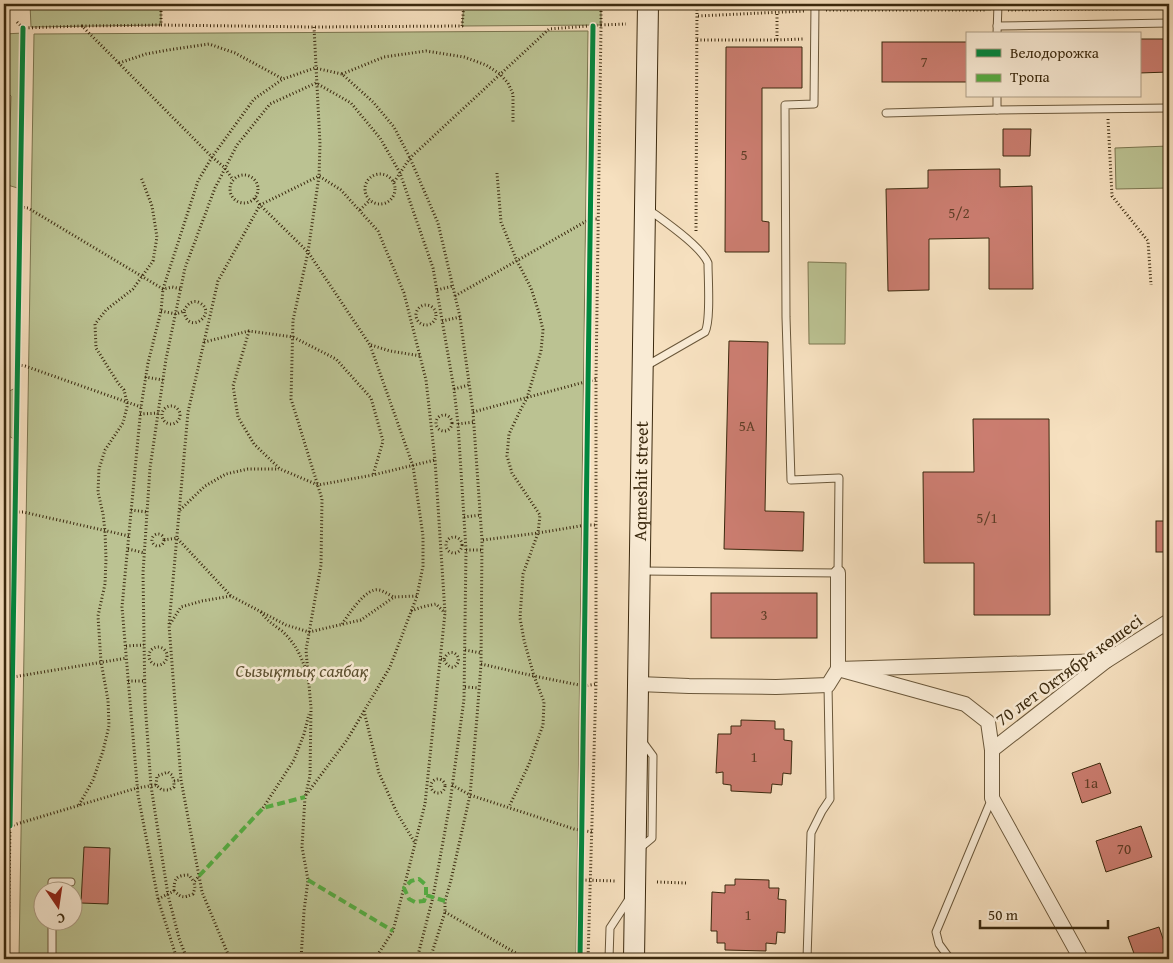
<svg xmlns="http://www.w3.org/2000/svg" width="1173" height="963" font-family="'Gentium Book Plus',serif">
<style>
.green{fill:#bbc292;stroke:#7b7650;fill-rule:evenodd}
.building{fill:#cb7d70;stroke:#3b290e}
.lines{fill:none;stroke-linecap:round;stroke-linejoin:round}
.lane-casing{stroke:#6a573a;stroke-width:9}
.street-casing{stroke:#6a573a;stroke-width:16}
.secondary-casing{stroke:#3b290e;stroke-width:22}
.path{stroke:#3b290e;stroke-width:3;stroke-dasharray:1 2.5;stroke-linecap:butt}
.lane{stroke:#f9ebd5;stroke-width:7}
.street{stroke:#f9ebd5;stroke-width:14}
.secondary{stroke:#f9ebd5;stroke-width:20}
.quiet{stroke:#55ab41;stroke-width:4;stroke-dasharray:8 4;stroke-linecap:butt}
.cycleway-casing{stroke:#f9ebd5;stroke-width:8}
.cycleway{stroke:#00873e;stroke-width:5}
.labels{text-anchor:middle;stroke-width:5;stroke-linejoin:round;paint-order:stroke}
.number-label{font-size:15px;fill:#5f3e26}
.street-label{font-size:18px;fill:#3b290e;stroke:#f9ebd5}
.park-label{font-size:18px;font-style:italic;fill:#5b4f2f;stroke:#f9ebd5}
</style>
<rect width="100%" height="100%" fill="#f6e0bf"/>
<filter id="stains"><feTurbulence type="fractalNoise" baseFrequency=".004" numOctaves="4"/><feColorMatrix values="0 0 0 0 .2 0 0 0 0 .09 0 0 0 0 .02 0 0 0 .5 -.17"/></filter>
<radialGradient id="worn" r=".72"><stop offset=".6" stop-color="#630" stop-opacity="0"/><stop offset="1" stop-color="#630" stop-opacity=".3"/></radialGradient>
<g class="green">
<path d="M 30,4 L 161,4 L 161,25 L 31,27 Z"/>
<path d="M 464,4 L 601,4 L 601,25 L 462,26 Z"/>
<path d="M 965,4 L 987,4 L 991,10 L 948,10 Z"/>
<path d="M 1009,4 L 1169,4 L 1169,8 L 1009,10 Z"/>
<path d="M 588,31 L 576,959 L 19,959 L 34,34 ZM 42,890 L 72,890 L 72,920 L 42,920 Z"/>
<path d="M 23,33 L 21,189 L 4,184 L 4,167 L 9,162 L 11,96 L 4,89 L 4,34 Z"/>
<path d="M 1169,146 L 1169,188 L 1116,189 L 1115,148 Z"/>
<path d="M 808,262 L 846,263 L 845,344 L 809,344 Z"/>
<path d="M 17,387 L 17,441 L 4,433 L 4,394 Z"/>
<path d="M 14,581 L 8,959 L 4,959 L 4,588 Z"/>
</g>
<g class="building">
<path d="M 1139,39 L 1169,39 L 1169,72 L 1139,73 Z"/>
<rect x="882" y="42" width="85" height="40"/>
<path d="M 726,47 L 802,47 L 802,88 L 762,88 L 762,221 L 769,222 L 769,252 L 725,252 Z"/>
<path d="M 1003,129 L 1031,129 L 1030,156 L 1003,156 Z"/>
<path d="M 1000,169 L 1000,187 L 1032,186 L 1033,289 L 989,289 L 989,238 L 929,239 L 929,290 L 888,291 L 886,189 L 928,188 L 928,170 Z"/>
<path d="M 729,341 L 768,342 L 765,511 L 804,512 L 803,551 L 724,549 Z"/>
<path d="M 973,419 L 1049,419 L 1050,615 L 974,615 L 974,563 L 924,563 L 923,472 L 974,472 Z"/>
<rect x="1156" y="521" width="13" height="31"/>
<rect x="711" y="593" width="106" height="45"/>
<path d="M 741,720 L 775,721 L 775,729 L 784,729 L 784,740 L 792,741 L 791,774 L 783,773 L 782,785 L 772,784 L 771,793 L 731,791 L 731,785 L 723,784 L 723,772 L 716,773 L 718,734 L 731,734 L 731,726 L 741,726 Z"/>
<path d="M 1100,763 L 1111,793 L 1082,803 L 1072,773 Z"/>
<path d="M 1141,826 L 1152,857 L 1106,872 L 1096,841 Z"/>
<path d="M 84,847 L 110,848 L 108,904 L 81,903 Z"/>
<path d="M 735,879 L 769,880 L 769,888 L 779,888 L 778,899 L 786,900 L 785,933 L 777,932 L 776,944 L 766,943 L 766,951 L 725,950 L 725,943 L 717,943 L 717,931 L 711,931 L 712,892 L 725,893 L 725,885 L 735,885 Z"/>
<path d="M 1159,927 L 1169,956 L 1158,959 L 1136,959 L 1128,937 Z"/>
</g>
<g class="lines">
<g class="lane-casing">
<g id="lane">
<path d="M 997,26 L 1169,23"/>
<path d="M 997,34 L 998,4"/>
<path d="M 997,96 L 997,110 L 1169,108"/>
<path d="M 886,113 L 997,110"/>
<path d="M 646,366 L 705,332 C 711,321 708,278 708,263 C 701,246 664,221 648,209"/>
<path d="M 642,571 L 838,573 L 839,478 L 791,480 L 786,317 L 785,105 L 814,104 L 815,4"/>
<path d="M 640,848 L 652,838 L 653,756 L 642,741"/>
<path d="M 52,890 L 52,882 L 71,882"/>
<path d="M 52,959 L 52,920"/>
<path d="M 609,959 L 610,928 L 629,899"/>
<path d="M 807,959 L 811,833 L 822,811 L 830,799 L 828,685"/>
<path d="M 950,959 L 939,944 L 936,932 L 992,798"/>
</g>
</g>
<g class="street-casing">
<g id="street">
<path d="M 838,573 L 838,669 L 1106,661"/>
<path d="M 638,684 L 689,686 L 776,687 L 828,685 L 838,669 L 965,704 L 988,722 L 992,750 L 992,798 L 1081,959"/>
<path d="M 992,750 L 1106,661 L 1169,621"/>
</g>
</g>
<g class="secondary-casing">
<g id="secondary">
<path id="s1" d="M 634,959 L 648,4"/>
</g>
</g>
<g class="path">
<path d="M 161,4 L 161,25 L 314,27 L 462,26 L 464,4"/>
<path d="M 601,4 L 601,25 L 626,24"/>
<path d="M 826,10 L 987,10"/>
<path d="M 1008,10 L 1169,8"/>
<path d="M 698,16 L 804,11"/>
<path d="M 17,22 L 23,28 L 82,26 L 212,157 L 225,168 L 233,180"/>
<path d="M 82,26 L 161,25"/>
<path d="M 697,40 L 777,40 L 777,12"/>
<path d="M 777,40 L 804,39"/>
<path d="M 119,63 L 146,54 L 168,50 L 209,44 L 235,53 L 283,79"/>
<path d="M 342,74 L 384,57 L 426,51 L 464,57 L 486,65 L 500,74 L 508,83 L 513,94 L 513,122"/>
<path d="M 1108,119 L 1112,196 L 1148,241 L 1151,285"/>
<path d="M 497,173 L 501,222 L 517,261 L 531,288 L 539,313 L 543,330 L 541,351 L 527,398 L 521,409 L 509,434 L 507,456 L 512,473 L 540,515 L 538,533 L 523,574 L 520,618 L 524,640 L 534,676 L 544,702 L 543,725 L 529,764 L 509,807"/>
<circle cx="380" cy="189" r="15"/>
<circle cx="244" cy="189" r="14"/>
<path d="M 394,182 L 410,158 L 549,29 L 601,25 L 596,379 L 596,684 L 588,959"/>
<path d="M 255,198 L 260,205 L 308,252 L 370,345 L 413,466 L 423,536 L 423,566 L 417,596 L 390,667 L 347,740 L 306,795"/>
<path d="M 20,207 L 28,208 L 163,289 L 172,287 L 181,289"/>
<path d="M 360,210 L 370,200"/>
<path d="M 696,231 L 697,4"/>
<path d="M 437,290 L 453,286"/>
<path d="M 455,296 L 590,219 L 598,219"/>
<circle cx="426" cy="315" r="10"/>
<path d="M 161,311 L 176,314 L 184,311 C 187,304 193,299 200,303 C 218,313 188,337 184,311"/>
<path d="M 442,321 L 460,317"/>
<path d="M 249,331 L 233,386 L 238,417 L 254,444 L 280,469 L 318,485 L 373,475 L 435,460"/>
<path d="M 204,342 L 249,331 L 293,337 L 336,359 L 371,398 L 383,441 L 373,475"/>
<path d="M 371,345 L 390,351 L 421,356"/>
<path d="M 18,365 L 25,366 L 141,407"/>
<path d="M 145,377 L 163,380"/>
<path d="M 454,389 L 469,385"/>
<circle cx="171" cy="415" r="9"/>
<path d="M 473,412 L 596,379"/>
<path d="M 140,414 L 159,413"/>
<circle cx="444" cy="423" r="8"/>
<path d="M 458,424 L 474,422"/>
<path d="M 131,510 L 147,512"/>
<path d="M 180,510 L 205,486 L 226,474 L 248,469 L 279,469"/>
<path d="M 15,512 L 23,512 L 129,536"/>
<path d="M 464,517 L 481,515"/>
<circle cx="158" cy="540" r="6"/>
<circle cx="454" cy="545" r="8"/>
<path d="M 164,540 L 177,538 L 231,596 L 286,625 L 309,632 L 361,620 L 394,597 L 417,596"/>
<path d="M 483,540 L 538,533 L 586,525 L 596,525"/>
<path d="M 128,549 L 145,553"/>
<path d="M 466,550 L 482,550"/>
<path d="M 411,611 L 422,607 L 436,604 L 445,613"/>
<path d="M 261,612 C 266,620 274,625 282,631 C 296,644 301,656 307,673"/>
<path d="M 4,621 L 14,621"/>
<path d="M 170,624 L 181,607 L 202,601 L 231,596"/>
<path d="M 342,624 C 349,614 366,587 379,590 C 384,591 389,595 394,597"/>
<path d="M 126,646 L 144,645"/>
<circle cx="158" cy="656" r="9"/>
<path d="M 465,650 L 481,653"/>
<path d="M 441,659 L 444,660 C 446,665 453,671 457,664 C 463,656 449,645 444,660"/>
<path d="M 481,664 L 534,676 L 584,686 L 596,684"/>
<path d="M 13,677 L 127,658"/>
<path d="M 128,681 L 144,681"/>
<path d="M 465,687 L 479,688"/>
<path d="M 364,711 L 379,773 L 397,813 L 415,843"/>
<circle cx="438" cy="786" r="7"/>
<path d="M 156,785 L 157,776 L 168,772 L 172,775 L 174,781"/>
<path d="M 452,785 L 470,795 L 574,829 L 592,832"/>
<path d="M 79,805 L 93,780 L 103,751 L 109,726 L 108,700 L 101,662 L 98,616 L 105,584 L 106,559 L 105,531 L 103,514 L 98,492 L 99,469 L 105,450 L 123,423 L 127,407 L 127,402 L 124,390 L 118,383 L 96,348 L 95,324 L 106,310 L 133,289 L 153,261 L 157,237 L 152,206 L 141,177"/>
<path d="M 263,808 L 294,760 L 304,734 L 309,714"/>
<path d="M 582,880 L 617,881"/>
<path d="M 657,882 L 686,883"/>
<path d="M 174,891 C 174,879 176,875 189,875 L 194,882"/>
<path d="M 158,899 L 174,891 C 182,898 183,898 193,894 L 195,888 L 194,882 L 199,876"/>
<path d="M 445,912 L 526,959"/>
<path d="M 8,959 L 10,826 L 137,788 L 156,785 L 162,790 L 169,790 L 174,787 L 174,781 L 181,780"/>
<path d="M 177,959 L 158,899 L 138,795 L 122,607 L 141,407 L 148,363 L 161,311 L 163,289 L 198,181 L 212,157 L 254,99 L 283,79 L 315,68 L 342,74 L 373,102 L 394,127 L 410,158 L 438,223 L 460,317 L 473,412 L 482,540 L 481,664 L 477,717 L 470,795 L 451,880 L 445,901 L 445,912 L 430,959"/>
<path d="M 187,959 L 179,938 L 168,895 L 151,786 L 145,702 L 143,573 L 150,468 L 166,359 L 185,268 L 215,188 L 237,145 L 270,104 L 316,83 L 351,103 L 380,138 L 400,173 L 433,268 L 454,389 L 458,424 L 466,550 L 464,699 L 450,803 L 433,897 L 417,959"/>
<path d="M 230,959 L 202,892 L 181,780 L 169,625 L 188,412 L 218,281 L 260,205 L 319,176 L 341,190 L 378,231 L 404,293 L 426,380 L 435,460 L 445,613 L 425,804 L 393,931 L 375,959"/>
<path d="M 301,959 L 304,911 L 308,880 L 302,847 L 305,797 L 310,776 L 311,708 L 306,650 L 321,565 L 322,499 L 291,399 L 293,320 L 308,252 L 319,176 L 320,144 L 314,27"/>
</g>
<use href="#lane" class="lane"/>
<use href="#street" class="street"/>
<use href="#secondary" class="secondary"/>
<g class="quiet">
<path d="M 199,876 L 263,808 L 305,797"/>
<path d="M 308,880 L 393,931"/>
<path d="M 426,895 L 426,885 L 419,879 L 411,881 L 404,888 L 409,899 L 415,902 L 424,901 L 426,895 L 445,901"/>
</g>
<g class="cycleway-casing">
<g id="cycleway">
<path d="M 10,826 L 23,28"/>
<path d="M 580,959 L 593,26"/>
</g>
</g>
<use href="#cycleway" class="cycleway"/>
</g>
<g class="labels">
<g class="number-label">
<text x="924" y="67">7</text>
<text x="744" y="160">5</text>
<text x="959" y="218">5/2</text>
<text x="747" y="431">5А</text>
<text x="987" y="523">5/1</text>
<text x="764" y="620">3</text>
<text x="754" y="762">1</text>
<text x="1091" y="788">1а</text>
<text x="1124" y="854">70</text>
<text x="748" y="920">1</text>
</g>
<g class="street-label">
<text dy="6" stroke="none"><textPath href="#s1" startOffset="478">Aqmeshit street</textPath></text>
<text transform="translate(1069 670) rotate(-36)" y="6">70 лет Октября көшесі</text>
</g>
<g class="park-label">
<text x="302" y="677">Сызықтық саябақ</text>
</g>
</g>
<rect width="1173" height="963" fill="none" stroke="#f6e0bf" stroke-width="20"/>
<rect x="5" y="5" width="1163" height="953" fill="none" stroke="#3b290e" stroke-width="2.5"/>
<rect x="10" y="10" width="1153" height="943" fill="none" stroke="#3b290e"/>
<rect x="966" y="32" width="175" height="65" fill="#f9ebd5" stroke="#ad9d85"/>
<rect x="976" y="49" width="25" height="8" fill="#00873e" stroke="#ad9d85"/>
<text x="1010" y="58" font-size="15" fill="#3b290e">Велодорожка</text>
<rect x="976" y="74" width="25" height="8" fill="#55ab41" stroke="#ad9d85"/>
<text x="1010" y="82" font-size="15" fill="#3b290e">Тропа</text>
<g transform="translate(58 906) rotate(167)"><circle r="24" fill="#f9ebd5" stroke="#ad9d85"/>
<path d="M0-4L9 19L0 12L-9 19Z" fill="#8f2418"/>
<text y="-8" font-size="14" font-weight="bold" text-anchor="middle" fill="#3b290e">С</text>
</g>
<path d="M980 920v8h128v-8" fill="none" stroke="#3b290e" stroke-width="2.5"/>
<text x="988" y="920" font-size="15" fill="#3b290e" stroke="#f9ebd5" stroke-width="4" paint-order="stroke">50 m</text>
<rect width="100%" height="100%" filter="url(#stains)"/>
<rect width="100%" height="100%" fill="url(#worn)"/>
</svg>
